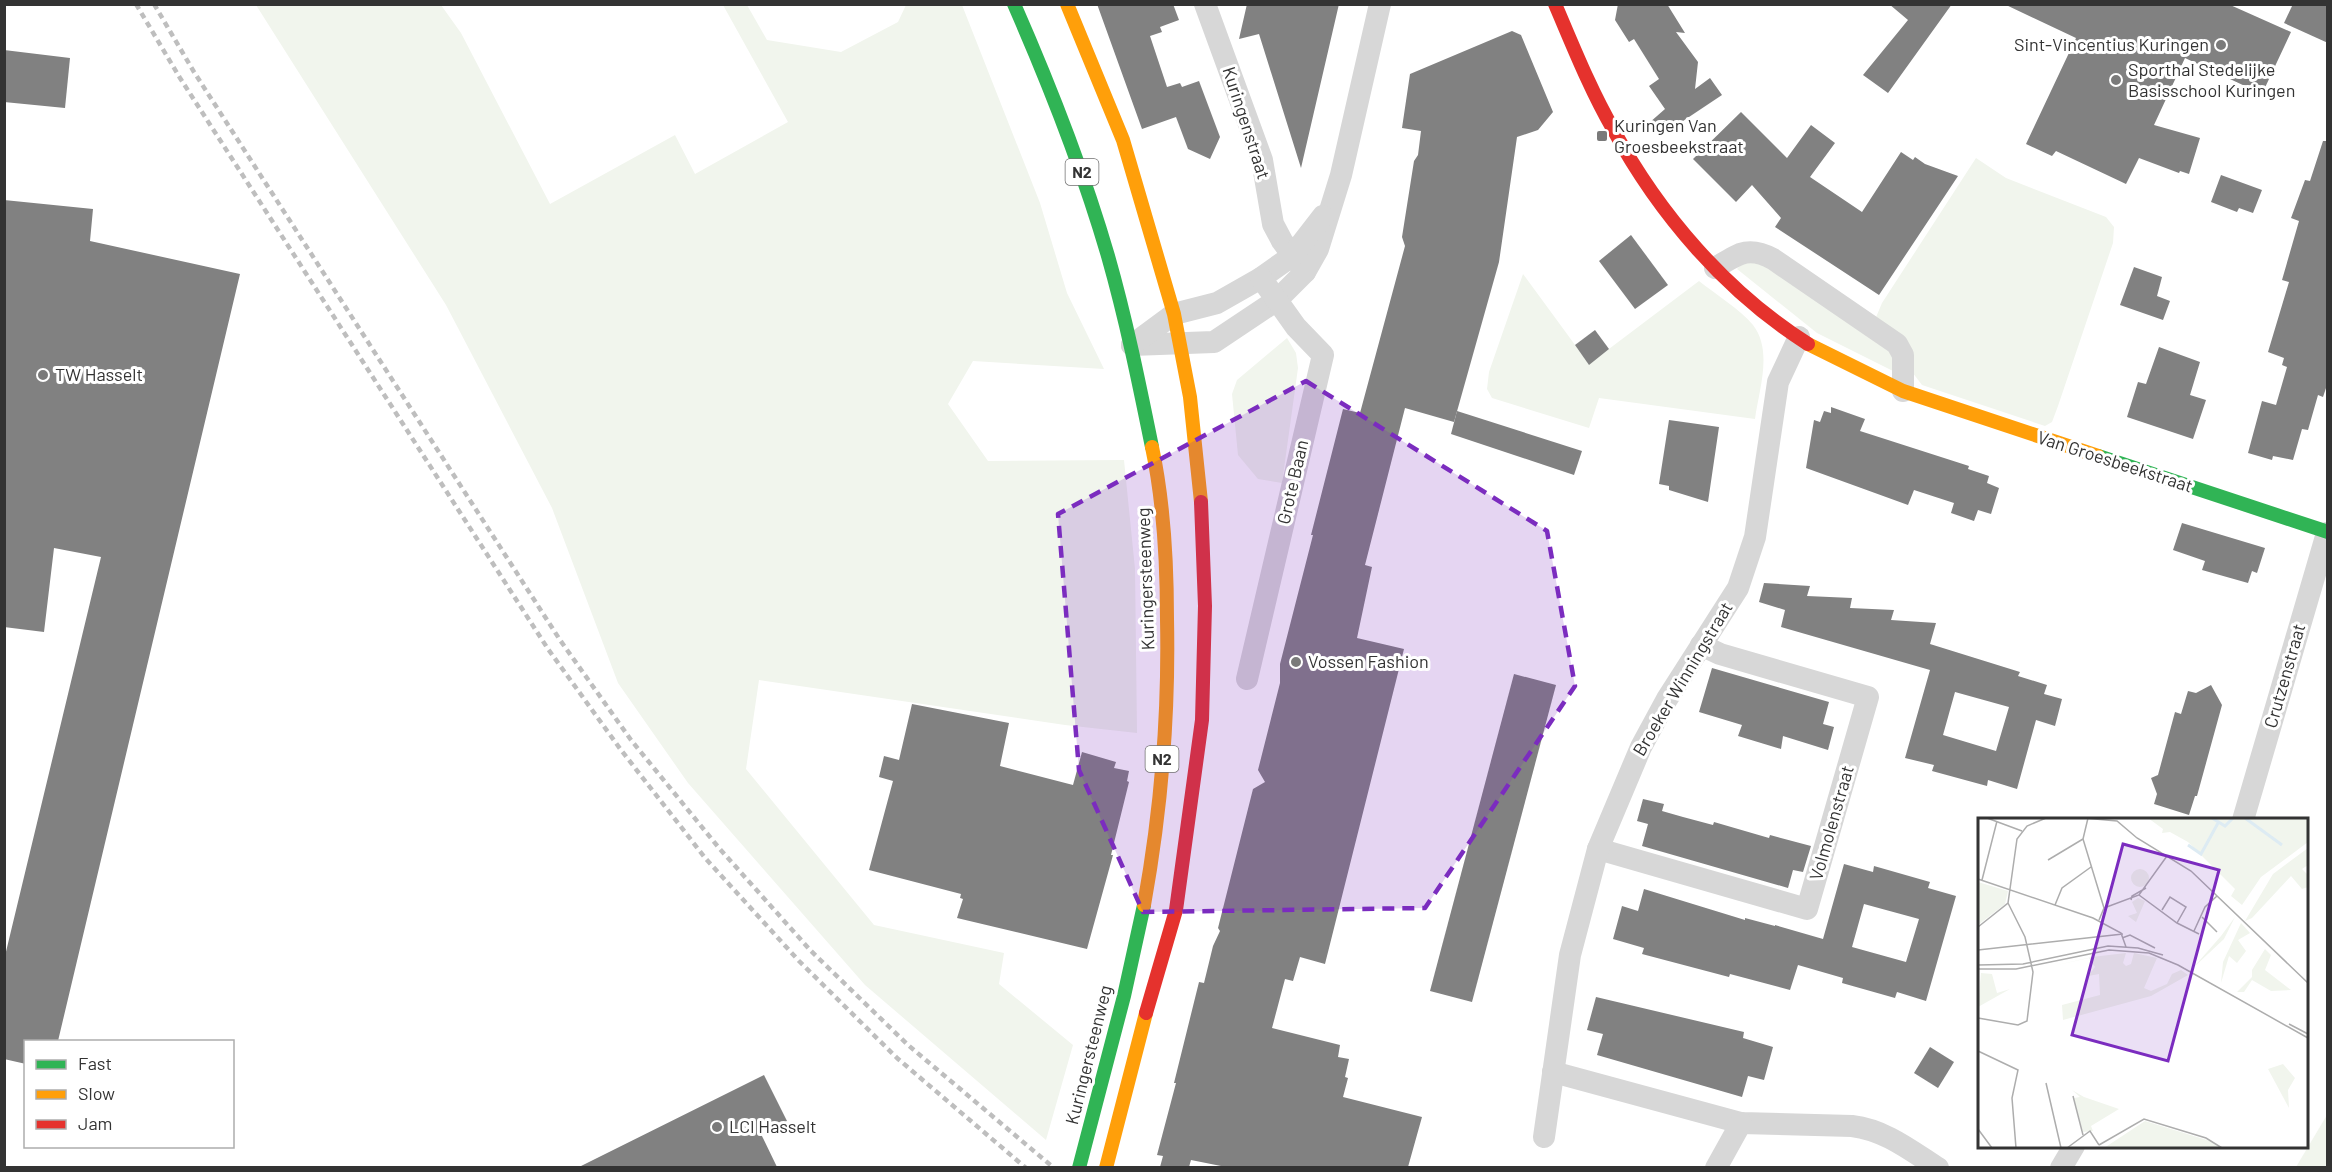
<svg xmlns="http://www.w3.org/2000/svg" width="2332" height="1172" font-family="Barlow,sans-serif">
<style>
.green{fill:#f1f5ed}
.building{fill:#818181;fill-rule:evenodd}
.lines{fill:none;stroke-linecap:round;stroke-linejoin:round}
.street{stroke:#d7d7d7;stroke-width:22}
.fast{stroke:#30b455;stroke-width:14}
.slow{stroke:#ff9f0a;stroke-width:14}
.jam{stroke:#e5322d;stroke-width:14}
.rail{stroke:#bebebe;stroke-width:4.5;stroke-dasharray:6 4.5;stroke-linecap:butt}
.marked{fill:#7b2cbf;fill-opacity:0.2;stroke:#7b2cbf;stroke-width:4.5;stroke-dasharray:12 8;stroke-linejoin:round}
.poi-dot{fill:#7a7a7a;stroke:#fff;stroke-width:2}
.labels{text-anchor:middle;stroke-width:6;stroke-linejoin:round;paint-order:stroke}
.shield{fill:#fff;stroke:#707070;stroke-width:1.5}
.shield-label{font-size:16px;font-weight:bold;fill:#333}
.poi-label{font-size:18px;fill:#333;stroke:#fff;text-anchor:start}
.street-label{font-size:18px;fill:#333;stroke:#fff}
.inset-river{fill:none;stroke:#ddebf3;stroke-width:3}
.inset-road{fill:none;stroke:#adadad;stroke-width:1.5}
.view{fill:#7b2cbf;fill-opacity:0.15;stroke:#7b2cbf;stroke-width:3}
.inset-edge{fill:none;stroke:#333;stroke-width:3}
</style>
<rect width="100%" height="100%" fill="#fff"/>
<g class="green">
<path d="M 256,5 L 441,5 L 461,33 L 550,204 L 675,135 L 695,174 L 788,122 L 723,5 L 747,5 L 767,40 L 841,52 L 898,22 L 906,5 L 962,5 L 1040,203 L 1067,293 L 1104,369 L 973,361 L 948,404 L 988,461 L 1124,460 L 1135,569 L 1137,733 L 1065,725 L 759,680 L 746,769 L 874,925 L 1004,953 L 999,984 L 1073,1045 L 1046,1140 L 865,985 L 688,783 L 618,683 L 552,508 L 446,305 Z"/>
<path d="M 1976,158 L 2006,178 L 2106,217 L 2114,227 L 2113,243 L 2058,406 L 2052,422 L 2045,426 L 1922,385 L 1874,322 L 1882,303 Z"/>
<path d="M 1755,259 L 1896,356 L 1893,371 L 1817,333 L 1737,269 L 1745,260 Z"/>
<path d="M 1523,274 L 1589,364 L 1699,281 C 1715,294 1740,309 1753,325 C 1773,351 1759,389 1755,419 L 1599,398 L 1589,428 L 1492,398 L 1487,389 L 1489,372 Z"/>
<path d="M 1287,338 L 1296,353 L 1298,368 L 1282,483 L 1258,479 L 1238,455 L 1232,394 L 1237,380 Z"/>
<path d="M 2327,1115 L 2327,1167 L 2296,1167 Z"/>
</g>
<g class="building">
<path d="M 1097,4 L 1173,4 L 1179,20 L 1160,27 L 1162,32 L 1150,36 L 1167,87 L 1180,83 L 1182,87 L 1199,81 L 1220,137 L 1210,159 L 1188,149 L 1176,117 L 1142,129 Z"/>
<path d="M 1247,4 L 1339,4 L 1301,168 L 1259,34 L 1239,39 Z"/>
<path d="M 1618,4 L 1667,4 L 1685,33 L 1676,32 L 1698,62 L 1695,89 L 1710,78 L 1722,95 L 1659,137 L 1649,123 L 1665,109 L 1649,86 L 1659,79 L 1634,39 L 1629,42 L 1615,20 Z"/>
<path d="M 1889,4 L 1952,4 L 1888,93 L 1863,75 L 1908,20 Z"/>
<path d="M 2004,4 L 2228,4 L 2291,32 L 2262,94 L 2185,58 L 2154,125 L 2200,138 L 2189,174 L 2180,171 L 2179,173 L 2139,158 L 2126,184 L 2056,151 L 2052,156 L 2026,144 L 2076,38 Z"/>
<path d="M 2293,4 L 2328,4 L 2328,43 L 2284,23 Z"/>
<path d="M 1512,31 L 1521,35 L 1553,112 L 1538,130 L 1517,137 L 1499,262 L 1454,422 L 1405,408 L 1365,565 L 1372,567 L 1357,638 L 1404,649 L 1325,964 L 1300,957 L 1293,981 L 1285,979 L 1272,1028 L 1340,1045 L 1338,1057 L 1349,1059 L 1345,1077 L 1348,1078 L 1343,1097 L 1422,1117 L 1408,1167 L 1226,1167 L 1191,1160 L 1189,1167 L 1160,1167 L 1163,1156 L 1157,1155 L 1176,1083 L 1174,1083 L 1199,982 L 1204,983 L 1213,946 L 1220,931 L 1218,928 L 1253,789 L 1265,782 L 1258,770 L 1280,683 L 1280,664 L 1313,535 L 1311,535 L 1343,409 L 1360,413 L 1405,246 L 1402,237 L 1414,161 L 1418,155 L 1421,131 L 1402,128 L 1410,74 Z"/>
<path d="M 4,50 L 70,58 L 65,108 L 4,102 Z"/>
<path d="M 1741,112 L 1787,158 L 1811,125 L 1835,143 L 1810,177 L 1862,212 L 1901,152 L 1913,160 L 1915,157 L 1925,164 L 1958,176 L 1879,295 L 1775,227 L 1781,218 L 1752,185 L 1736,202 L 1693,159 Z"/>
<path d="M 2323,141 L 2328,141 L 2328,382 L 2323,397 L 2318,395 L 2308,430 L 2302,429 L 2293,460 L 2273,456 L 2272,460 L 2248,453 L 2262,401 L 2276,405 L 2287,367 L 2282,365 L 2284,358 L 2268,352 L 2289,282 L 2282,280 L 2299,221 L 2291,218 L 2305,180 L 2310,181 Z"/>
<path d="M 2221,175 L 2262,190 L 2253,213 L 2239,208 L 2237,212 L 2211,202 Z"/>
<path d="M 4,200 L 93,209 L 90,241 L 240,274 L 58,1041 L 26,1041 L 26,1064 L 4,1059 L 4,960 L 101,557 L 54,548 L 44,632 L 4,627 Z"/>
<path d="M 1631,235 L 1668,285 L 1635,309 L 1599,261 Z"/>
<path d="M 2134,267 L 2162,277 L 2157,296 L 2170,301 L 2163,320 L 2120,305 Z"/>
<path d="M 1595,330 L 1609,349 L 1589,365 L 1575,345 Z"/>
<path d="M 2159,347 L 2200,362 L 2190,395 L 2206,400 L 2193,439 L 2127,417 L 2138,382 L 2146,384 Z"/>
<path d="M 1831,407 L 1865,419 L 1860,431 L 1969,466 L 1968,469 L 1989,476 L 1987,483 L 1999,488 L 1991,514 L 1978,510 L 1974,521 L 1951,513 L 1954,503 L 1914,490 L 1908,505 L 1806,468 L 1814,420 L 1820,422 L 1824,411 L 1831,413 Z"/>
<path d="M 1457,411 L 1582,451 L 1574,475 L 1451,434 Z"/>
<path d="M 1669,420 L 1719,427 L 1708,502 L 1669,490 L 1669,486 L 1659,484 Z"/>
<path d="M 2182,523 L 2265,548 L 2257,573 L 2252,571 L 2248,583 L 2202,570 L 2205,561 L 2173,550 Z"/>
<path d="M 1764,583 L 1810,586 L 1807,596 L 1852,598 L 1850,608 L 1894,610 L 1891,620 L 1936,623 L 1930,644 L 2020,672 L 2018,676 L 2047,685 L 2044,694 L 2062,699 L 2055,726 L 2036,720 L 2017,789 L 1988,780 L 1987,786 L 1932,771 L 1934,765 L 1905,758 L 1930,670 L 1781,627 L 1785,610 L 1759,602 ZM 1955,692 L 2009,707 L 1996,751 L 1943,735 Z"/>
<path d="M 1712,668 L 1829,702 L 1823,724 L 1834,727 L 1828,750 L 1783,736 L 1781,749 L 1738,736 L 1742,725 L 1699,712 Z"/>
<path d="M 1514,674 L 1556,685 L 1472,1002 L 1430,991 Z"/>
<path d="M 2211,685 L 2222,705 L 2197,796 L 2195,796 L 2189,815 L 2154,804 L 2157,794 L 2151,778 L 2158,775 L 2175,712 L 2181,714 L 2188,691 L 2196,693 Z"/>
<path d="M 912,704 L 1009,723 L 1000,766 L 1073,785 L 1082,752 L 1116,762 L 1114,768 L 1129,771 L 1127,781 L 1129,782 L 1111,855 L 1113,855 L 1087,949 L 957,918 L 963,899 L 960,898 L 961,894 L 869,870 L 893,781 L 879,777 L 884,756 L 899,760 Z"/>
<path d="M 1643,799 L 1664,804 L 1662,811 L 1683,817 L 1713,825 L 1714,822 L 1769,838 L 1770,835 L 1811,846 L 1803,872 L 1793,870 L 1788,888 L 1642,846 L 1648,824 L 1637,821 Z"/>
<path d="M 1844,864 L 1873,872 L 1874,866 L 1930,882 L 1928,888 L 1956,896 L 1926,1001 L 1897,992 L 1895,998 L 1842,983 L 1843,978 L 1798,965 L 1790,990 L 1730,974 L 1729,977 L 1642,954 L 1644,948 L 1613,939 L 1622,906 L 1638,911 L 1644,889 L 1745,920 L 1745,918 L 1775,926 L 1775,925 L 1823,939 ZM 1864,904 L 1919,919 L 1906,962 L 1852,947 Z"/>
<path d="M 1596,997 L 1744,1032 L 1743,1038 L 1773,1047 L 1764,1080 L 1748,1076 L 1742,1097 L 1597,1055 L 1603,1034 L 1587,1030 Z"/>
<path d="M 1930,1047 L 1954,1062 L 1938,1088 L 1914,1073 Z"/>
<path d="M 764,1075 L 787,1121 L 761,1134 L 777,1167 L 579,1167 Z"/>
</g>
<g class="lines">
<g class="street">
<path d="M 1205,4 L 1262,160 L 1273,224 L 1282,241 L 1305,272"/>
<path d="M 1715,268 C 1737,255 1747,245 1773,259 L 1897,344 L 1903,355 L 1903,391"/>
<path d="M 1132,345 L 1214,342 L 1277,300 L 1305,272 L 1318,249 L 1341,175 L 1380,4"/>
<path d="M 1132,345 L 1174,314 L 1217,303 L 1261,278 L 1292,256 L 1323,216"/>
<path d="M 1247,679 L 1323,355 L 1296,327 L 1261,278"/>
<path d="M 2243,820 L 2327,533"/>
<path d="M 1598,849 L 1807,909 L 1868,697 L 1720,654 L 1701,645"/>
<path d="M 1553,1072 L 1741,1123 L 1852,1126 C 1885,1130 1910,1150 1938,1168"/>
<path d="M 1544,1137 L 1570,955 L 1598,849 L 1641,747 L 1667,699 L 1738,588 L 1755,537 L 1778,382 L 1799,337"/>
<path d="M 1716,1168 L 1741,1123"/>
<path d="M 2061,1168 L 2074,1146"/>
</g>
<g class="fast">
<path d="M 1014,4 C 1050,86 1083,170 1108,256 C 1126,319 1139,383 1152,447"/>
<path d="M 2098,456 L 2328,532"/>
<path d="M 1079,1168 L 1124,996 L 1144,905"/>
</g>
<g class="slow">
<path d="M 1067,4 L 1123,140 L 1174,314 L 1190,397 L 1201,502"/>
<path d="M 1808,344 L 1903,391 L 2098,456"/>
<path d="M 1144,905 C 1161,811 1169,715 1167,619 C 1167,562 1164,503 1152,447"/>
<path d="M 1106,1168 L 1146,1013"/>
</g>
<g class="jam">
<path d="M 1555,4 C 1573,46 1590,89 1613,129 C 1659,214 1726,292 1808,344"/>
<path d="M 1146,1013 L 1176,910 L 1202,720 L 1205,606 L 1201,502"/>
</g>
<g class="rail">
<path d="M 136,4 L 180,78 L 548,649 L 621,750 L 706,859 L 799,961 L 897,1058 L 1026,1168"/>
<path d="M 154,4 L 194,72 L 560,640 L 631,740 L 719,848 L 811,951 L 908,1045 L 1054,1168"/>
</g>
</g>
<path class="marked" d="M 1306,381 L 1547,531 L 1575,686 L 1425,908 L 1143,912 L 1079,770 L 1058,514 Z"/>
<g class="poi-dot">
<circle cx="2221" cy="45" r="6"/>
<circle cx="2116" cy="80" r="6"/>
<rect x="1596" y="130" width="12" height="12" rx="3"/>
<circle cx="43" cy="375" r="6"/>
<circle cx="1296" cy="662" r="6"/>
<circle cx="717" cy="1127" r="6"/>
</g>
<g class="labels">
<g class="shield">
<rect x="1065.5" y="159" width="33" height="26" rx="4.5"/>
<rect x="1145.5" y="746" width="33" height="26" rx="4.5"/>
</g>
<g class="shield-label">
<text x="1082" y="178">N2</text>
<text x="1162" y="765">N2</text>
</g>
<g class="poi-label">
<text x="2209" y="51" text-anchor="end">Sint-Vincentius Kuringen</text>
<text x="2128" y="76">Sporthal Stedelijke<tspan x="2128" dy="21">Basisschool Kuringen</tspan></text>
<text x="1614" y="132">Kuringen Van<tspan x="1614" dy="21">Groesbeekstraat</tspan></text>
<text x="55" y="381">TW Hasselt</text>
<text x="1308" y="668">Vossen Fashion</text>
<text x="729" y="1133">LCI Hasselt</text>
</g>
<g class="street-label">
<text transform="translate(1246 123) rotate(72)" y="6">Kuringenstraat</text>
<text transform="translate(2115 462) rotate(18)" y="6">Van Groesbeekstraat</text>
<text transform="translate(1293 482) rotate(-77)" y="6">Grote Baan</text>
<text transform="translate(1146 579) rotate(-92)" y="6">Kuringersteenweg</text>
<text transform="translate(2285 676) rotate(-74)" y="6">Crutzenstraat</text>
<text transform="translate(1683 679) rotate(-59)" y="6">Broeker Winningstraat</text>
<text transform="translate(1832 823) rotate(-74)" y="6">Volmolenstraat</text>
<text transform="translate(1089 1055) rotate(-76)" y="6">Kuringersteenweg</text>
</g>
</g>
<g transform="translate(1978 818)">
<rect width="330" height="330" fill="#fff"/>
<path d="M 170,0 L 330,0 L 330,24 L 283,59 L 264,87 L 253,78 L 257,71 L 210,24 L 192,14 L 184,15 L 185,11 ZM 330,30 L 330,47 L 324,51 L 330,57 L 330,69 L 324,71 L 313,58 L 274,100 L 267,103 L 295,56 ZM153 60a9 9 0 1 1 18 0a9 9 0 1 1-18 0ZM 0,64 L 30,73 L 27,86 L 0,107 ZM 160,80 L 167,83 L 158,104 L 150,98 L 159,95 L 154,84 ZM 257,99 L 246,121 L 215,150 L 243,118 ZM 263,105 L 272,115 L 260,122 L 268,133 L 259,145 L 251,138 L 243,165 L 245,144 ZM 287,131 L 293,137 L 287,152 L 313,172 L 293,173 L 274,162 L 266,174 L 259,174 L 274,159 L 274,152 ZM 148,135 L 145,145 L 148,148 L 153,146 L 156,135 L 179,140 L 166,170 L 173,173 L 189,166 L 194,156 L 203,152 L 210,157 L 173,178 L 85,202 L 84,187 L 122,177 L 121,156 L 110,158 L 117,149 L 111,140 L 70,149 L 114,139 ZM 3,155 L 14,156 L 19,175 L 32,171 L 0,189 ZM 305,246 L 317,260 L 310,272 L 311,290 L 290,251 ZM 94,272 L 106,279 L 141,291 L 113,308 L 115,313 L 105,314 L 96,280 L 102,279 ZM 167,303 L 232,323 L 242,330 L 126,330 Z" fill="#f1f5ed"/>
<path class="inset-river" d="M 234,0 L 247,8 L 255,0M 267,0 L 304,27M 210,27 L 223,36 L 240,5"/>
<path class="inset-road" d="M 9,0 L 44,13M 106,0 L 139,3 L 159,20 L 213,53 L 330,165M 110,0 L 105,21 L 126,90 L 121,102M 70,42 L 105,21M 0,61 L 115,100 L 143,115 L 148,129M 4,62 L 19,3M 161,77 L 199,105 L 221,116M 153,82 L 154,78 L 168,70M 77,87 L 84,70 L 113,49M 126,90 L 161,77 L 189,38M 184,92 L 192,79 L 208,89 L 199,105M 224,99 L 239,114M 0,109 L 30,85 L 39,21 L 49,8 L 68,0M 216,113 L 227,89 L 239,78M 144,120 L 152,117 L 177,130M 0,132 L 145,116M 0,147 L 45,146 L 130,128 L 160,130 L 185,137M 0,151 L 38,151 L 131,132 L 171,135 L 200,147 L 330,220M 0,200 L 40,207 L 49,203 L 55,154 L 47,119 L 30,85M 311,206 L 330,216M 0,233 L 40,252 L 34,280 L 38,330M 68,265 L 83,330M 95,278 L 105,317M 0,311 L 14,330M 121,327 L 166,301 L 228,320 L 244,330M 89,330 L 112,313 L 121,327"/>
<path class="view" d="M 145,26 L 241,52 L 190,243 L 94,217 Z"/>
<rect width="330" height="330" class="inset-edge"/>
</g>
<rect width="2332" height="1172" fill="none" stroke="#333333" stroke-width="12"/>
<rect x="24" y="1040" width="210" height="108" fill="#ffffff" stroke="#adadad" stroke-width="1.5"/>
<rect x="36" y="1060" width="30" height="9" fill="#30b455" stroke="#adadad" stroke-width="1.5"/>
<text x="78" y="1070" font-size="18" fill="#333333">Fast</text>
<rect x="36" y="1090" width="30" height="9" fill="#ff9f0a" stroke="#adadad" stroke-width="1.5"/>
<text x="78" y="1100" font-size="18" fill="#333333">Slow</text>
<rect x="36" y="1120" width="30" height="9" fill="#e5322d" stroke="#adadad" stroke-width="1.5"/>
<text x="78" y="1130" font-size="18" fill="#333333">Jam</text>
</svg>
